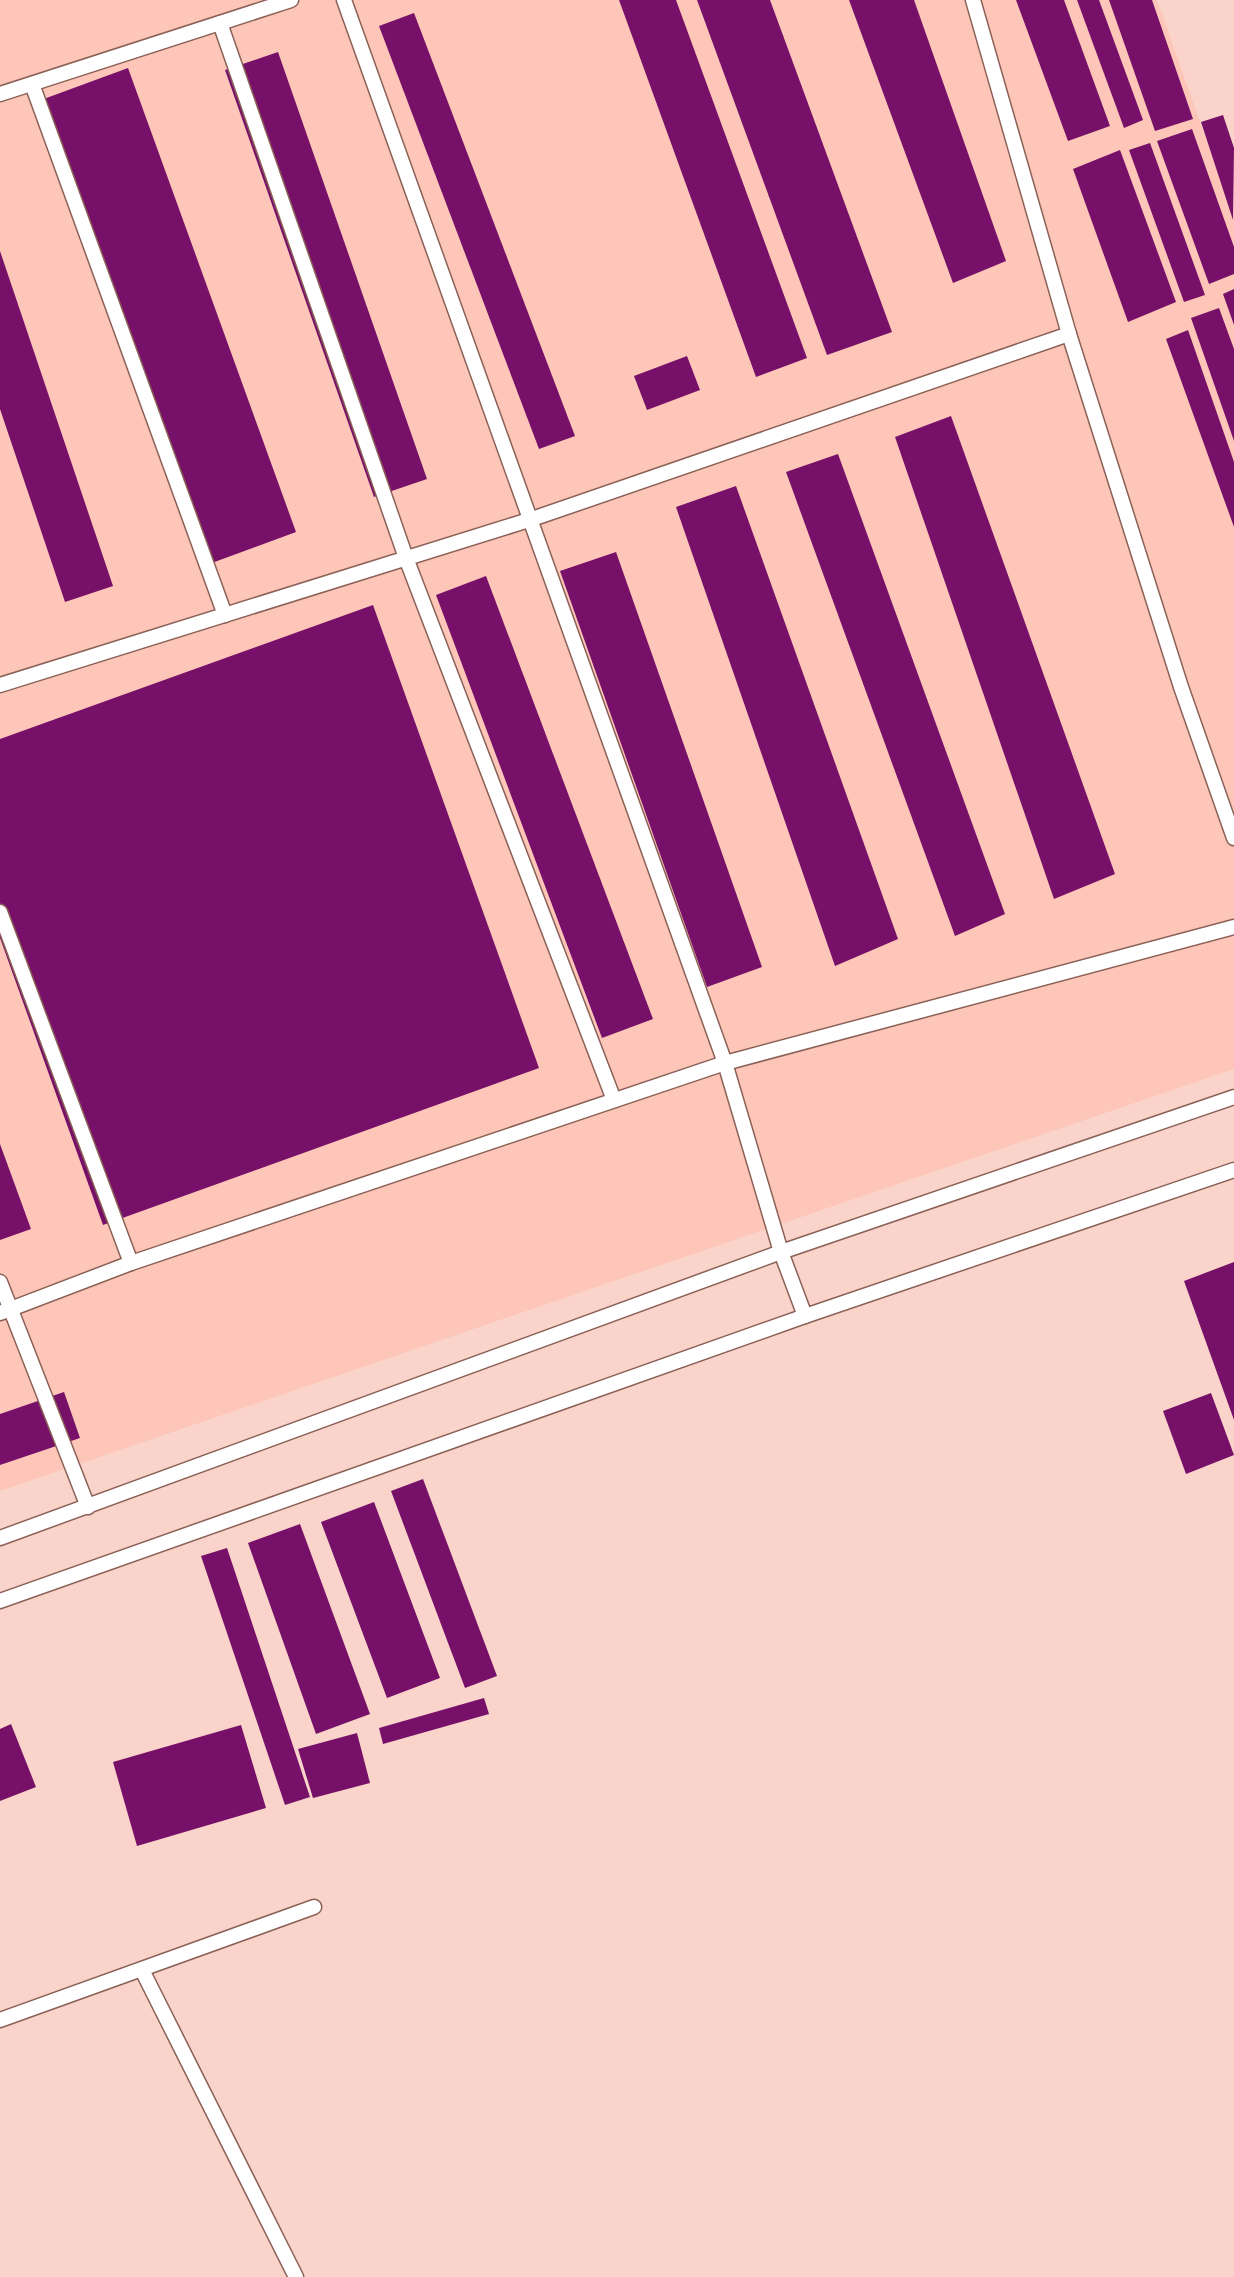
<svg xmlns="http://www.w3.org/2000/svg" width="1234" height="2277" font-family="'PT Sans Narrow',sans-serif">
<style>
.built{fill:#fdc6b8}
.building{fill:#771069}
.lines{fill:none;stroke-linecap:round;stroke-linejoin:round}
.lane-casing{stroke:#8b6157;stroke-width:17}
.lane{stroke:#fff;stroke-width:14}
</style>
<rect width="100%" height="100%" fill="#fad4ca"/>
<path class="built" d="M 0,0 L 1157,0 L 1234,218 L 1234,1069 L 0,1491 Z"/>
<g class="building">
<path d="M 619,0 L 676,0 L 807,358 L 756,377 Z"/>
<path d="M 697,0 L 770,0 L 892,332 L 827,355 Z"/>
<path d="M 849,0 L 914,0 L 1006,261 L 953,283 Z"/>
<path d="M 1016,0 L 1064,0 L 1110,126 L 1068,141 Z"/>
<path d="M 1077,0 L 1099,0 L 1143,120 L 1124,128 Z"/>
<path d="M 1109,0 L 1152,0 L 1193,119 L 1155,131 Z"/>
<path d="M 414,13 L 575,436 L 539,449 L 379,26 Z"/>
<path d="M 278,52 L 427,479 L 374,497 L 225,70 Z"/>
<path d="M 128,68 L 296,532 L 209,564 L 41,100 Z"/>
<path d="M 1223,115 L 1234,148 L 1233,220 L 1201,122 Z"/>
<path d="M 1192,129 L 1234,247 L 1234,274 L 1209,284 L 1157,141 Z"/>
<path d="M 1150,143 L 1205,295 L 1184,302 L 1129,150 Z"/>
<path d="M 1120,150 L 1176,302 L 1128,322 L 1073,169 Z"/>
<path d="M 0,251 L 113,586 L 65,602 L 0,409 Z"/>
<path d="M 1234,289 L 1234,325 L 1223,294 Z"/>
<path d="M 1219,308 L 1234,349 L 1234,441 L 1191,318 Z"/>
<path d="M 1188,330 L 1234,462 L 1234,527 L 1166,339 Z"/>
<path d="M 687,356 L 700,390 L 647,410 L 634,376 Z"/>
<path d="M 951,416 L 1115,874 L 1054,899 L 895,437 Z"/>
<path d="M 838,454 L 1005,914 L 955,936 L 786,472 Z"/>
<path d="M 736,486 L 898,939 L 835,966 L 676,507 Z"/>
<path d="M 616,552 L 762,967 L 707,987 L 560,571 Z"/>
<path d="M 486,576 L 653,1019 L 602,1038 L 436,595 Z"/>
<path d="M 373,605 L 539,1068 L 103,1225 L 0,938 L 0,739 Z"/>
<path d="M 0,1144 L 31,1229 L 0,1240 Z"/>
<path d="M 1234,1262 L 1234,1420 L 1184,1281 Z"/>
<path d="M 64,1392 L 80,1438 L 0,1465 L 0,1414 Z"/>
<path d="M 1211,1393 L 1234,1455 L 1186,1474 L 1163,1411 Z"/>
<path d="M 423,1479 L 497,1676 L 465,1688 L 391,1491 Z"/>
<path d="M 374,1502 L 440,1678 L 387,1698 L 321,1522 Z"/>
<path d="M 300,1524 L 370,1714 L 316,1734 L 248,1543 Z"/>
<path d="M 227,1548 L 310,1797 L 285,1805 L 201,1556 Z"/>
<path d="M 484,1698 L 489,1714 L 383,1744 L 379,1728 Z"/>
<path d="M 11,1724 L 36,1787 L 0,1801 L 0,1729 Z"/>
<path d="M 241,1725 L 266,1808 L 137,1846 L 113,1762 Z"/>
<path d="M 357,1733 L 370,1783 L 313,1798 L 298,1749 Z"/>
</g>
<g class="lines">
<g class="lane-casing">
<g id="lane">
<path d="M 344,0 L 725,1063 L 781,1252 L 805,1316"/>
<path d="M 973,0 L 1069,334 L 1181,687 L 1234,838"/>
<path d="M 220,23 L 406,558 L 614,1100"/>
<path d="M 32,84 L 225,615"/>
<path d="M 0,94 L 291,0"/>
<path d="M 0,685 L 532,519 L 1069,334"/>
<path d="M 0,912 L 131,1263"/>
<path d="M 0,1282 L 88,1507"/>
<path d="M 0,1313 L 131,1263 L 725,1063 L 1234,927"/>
<path d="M 0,1538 L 781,1252 L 1234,1097"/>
<path d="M 0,1601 L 805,1316 L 1234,1170"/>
<path d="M 142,1970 L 296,2277"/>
<path d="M 0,2020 L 314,1907"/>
</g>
</g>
<use href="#lane" class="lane"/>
</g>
</svg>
